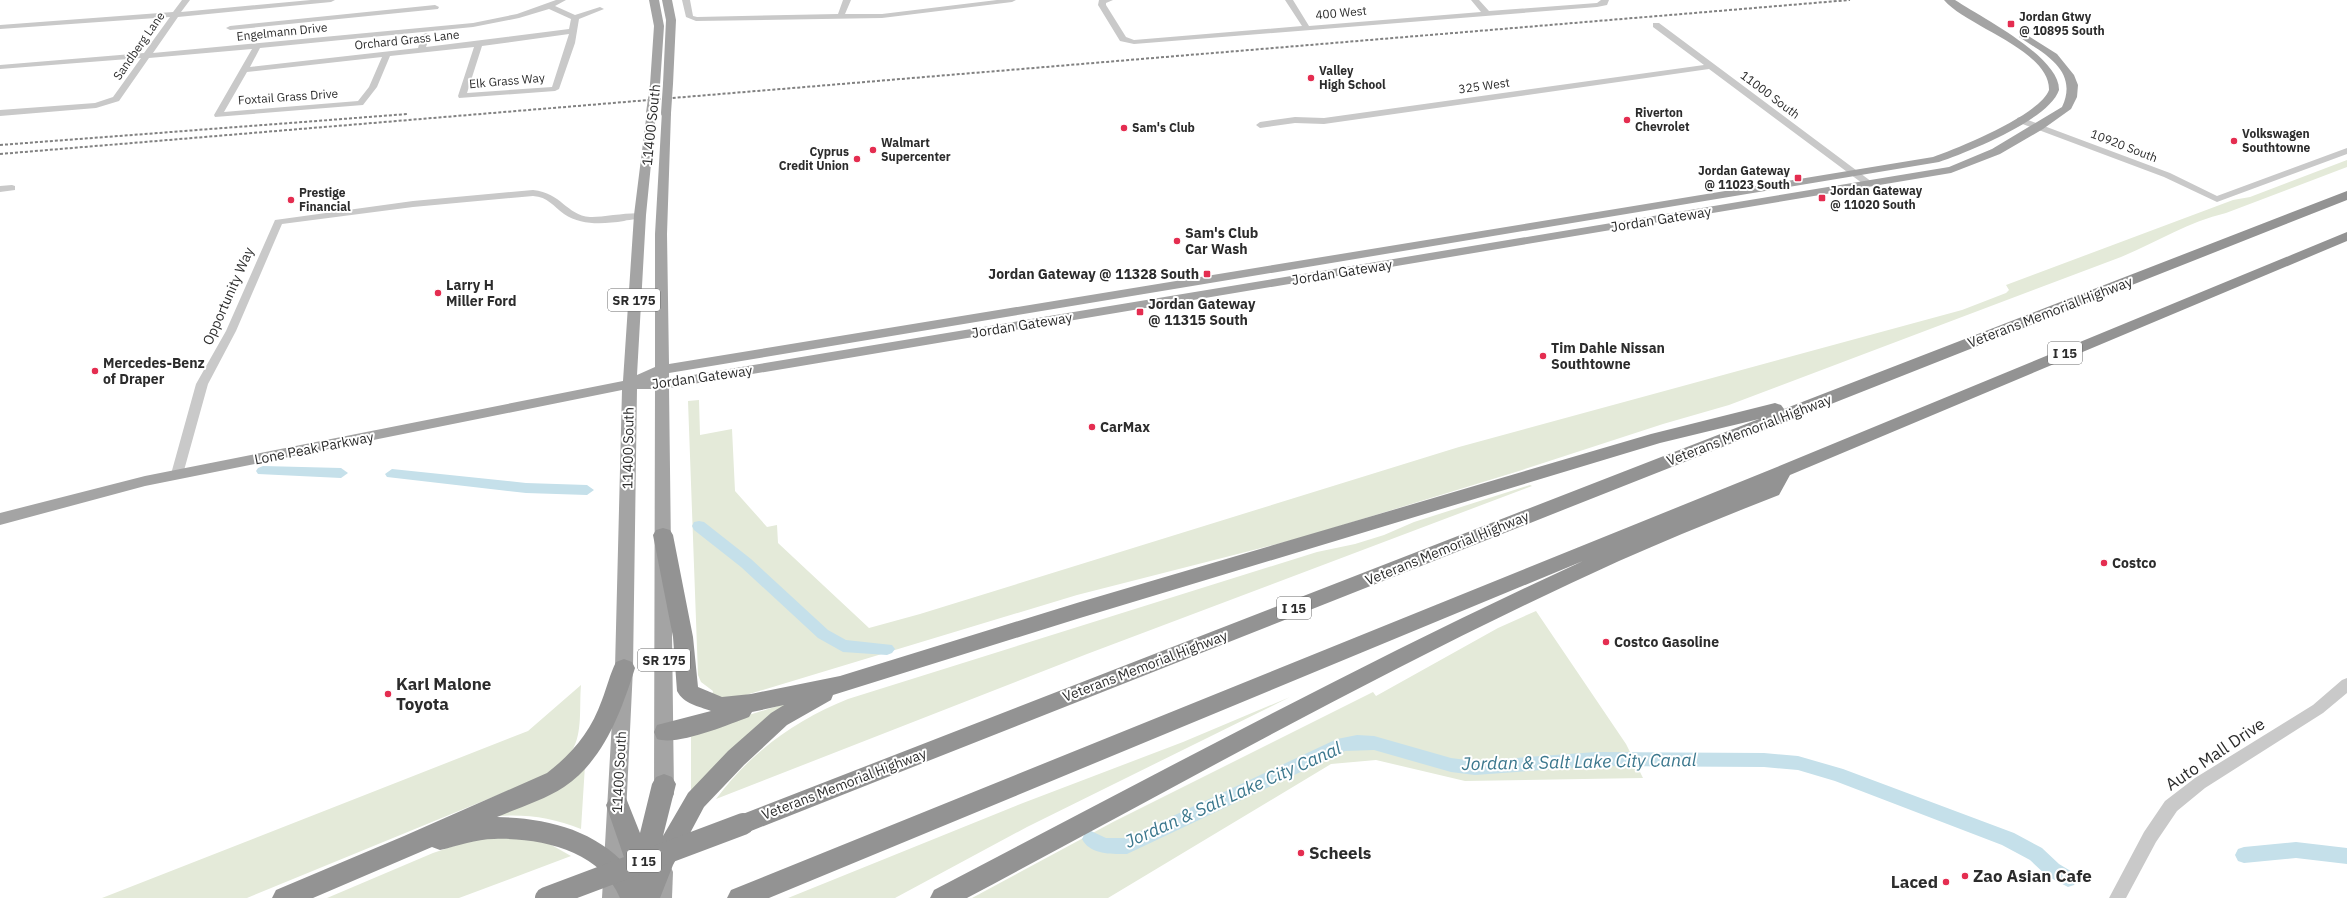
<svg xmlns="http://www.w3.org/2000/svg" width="2347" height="898" font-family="'IBM Plex Sans',sans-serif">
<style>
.green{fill:#e4ead9}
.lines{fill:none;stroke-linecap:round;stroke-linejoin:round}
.canal{fill:#c5e0ea;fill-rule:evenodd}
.minor{fill:#c9c9c9;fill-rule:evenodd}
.major{fill:#a4a4a4;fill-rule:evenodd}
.highway{fill:#939393;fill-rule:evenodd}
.rail{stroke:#818181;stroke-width:2;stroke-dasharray:3 2;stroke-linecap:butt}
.major-bridge{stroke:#a4a4a4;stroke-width:10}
.highway-bridge{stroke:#939393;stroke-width:22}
.poi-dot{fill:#e42d50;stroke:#fff;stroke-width:1.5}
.labels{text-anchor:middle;stroke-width:4;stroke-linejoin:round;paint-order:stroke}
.far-street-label{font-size:12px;fill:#2c2c2c;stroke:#fff}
.far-poi-label{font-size:12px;font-weight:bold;fill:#2c2c2c;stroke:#fff;text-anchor:start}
.shield{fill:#fff;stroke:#6b6b6b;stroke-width:1}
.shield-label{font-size:13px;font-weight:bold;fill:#2c2c2c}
.street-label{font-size:14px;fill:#2c2c2c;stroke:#fff}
.poi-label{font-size:14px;font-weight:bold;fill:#2c2c2c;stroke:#fff;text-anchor:start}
.near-poi-label{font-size:17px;font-weight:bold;fill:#2c2c2c;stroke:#fff;text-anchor:start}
.near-street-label{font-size:17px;fill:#2c2c2c;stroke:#fff}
.near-water-label{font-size:18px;font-style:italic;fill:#3b778d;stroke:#fff}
</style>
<rect width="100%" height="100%" fill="#fff"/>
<g class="green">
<path d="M 2347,160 L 2347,167 L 2226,213 C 2188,222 2157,242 2121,257 L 1729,405 L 1663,424 L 1519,471 L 1297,539 L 1077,595 L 746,695 L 724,698 L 712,695 L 713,691 L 701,682 L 698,675 L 688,401 L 699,400 L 700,435 L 732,429 L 735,491 L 767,527 L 777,525 L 778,543 L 869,628 L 920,614 L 1459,447 L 1962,310 L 2006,293 L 2009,290 L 2006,285 L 2233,200 L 2250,197 Z"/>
<path d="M 1530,485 L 1532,486 L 1087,654 L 716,799 C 750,753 795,720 848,699 L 1317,552 L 1355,544 L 1384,535 L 1414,522 Z"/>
<path d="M 1536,611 L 1626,744 L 1643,778 L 1465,781 L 1376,760 L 1331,764 L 1108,898 L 972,898 L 1113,822 L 1373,692 L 1376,696 L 1498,628 Z"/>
<path d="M 581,685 C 579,707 583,732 572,751 L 575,752 L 544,776 L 247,898 L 102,898 L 528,731 Z"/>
<path d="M 1290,697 L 1027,827 L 895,898 L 788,898 L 1023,803 L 1183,742 Z"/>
<path d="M 797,700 L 691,795 L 691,733 Z"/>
<path d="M 585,765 L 581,829 C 553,818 528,814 498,816 Z"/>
<path d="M 519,837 L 548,843 L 571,856 L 459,898 L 327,898 L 433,853 L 463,843 L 482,839 Z"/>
</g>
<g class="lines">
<g class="canal">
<path d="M 263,466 L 341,468 L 348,473 L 341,478 L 258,474 L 256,471 L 258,468 Z"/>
<path d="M 392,469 L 526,483 L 587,485 L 594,490 L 587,495 L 526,493 L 387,477 L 385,474 Z"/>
<path d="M 699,521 L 704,522 L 751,559 L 828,630 L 846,640 L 892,645 L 895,649 L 892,653 L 887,655 L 843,652 L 818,638 L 741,567 L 694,530 L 692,526 L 694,522 Z"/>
<path d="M 1357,735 L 1374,736 L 1451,758 L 1475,761 L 1596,752 L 1764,753 L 1798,756 L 1843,769 L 2014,833 L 2042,848 L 2059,864 L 2074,873 L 2077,879 L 2074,885 L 2068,887 L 2047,876 L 2030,860 L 2002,845 L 1835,781 L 1798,770 L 1764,767 L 1596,766 L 1475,775 L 1451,772 L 1374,750 L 1345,751 L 1127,854 C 1112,854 1090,855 1082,839 L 1085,833 L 1091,831 L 1106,838 L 1126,838 L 1337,739 Z"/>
<path d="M 2296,842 L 2347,848 L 2347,864 L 2296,858 L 2244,863 L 2238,861 L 2235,855 L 2238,849 L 2244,847 Z"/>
</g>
<g class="minor">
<path d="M 182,0 L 190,0 L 181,12 L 311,0 L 335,0 L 331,2 L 178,17 L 153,53 L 473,23 L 517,14 L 556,0 L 566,0 L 555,6 L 575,15 L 600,7 L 604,9 L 579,19 L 575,43 L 559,89 L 555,91 L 459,98 L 458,96 L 474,47 L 390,56 L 377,87 L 363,105 L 215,117 L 214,115 L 252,49 L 149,58 L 119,101 L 96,108 L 0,116 L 0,110 L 95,103 L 113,97 L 141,58 L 0,69 L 0,65 L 144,53 L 170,17 L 0,29 L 0,25 L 173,12 ZM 549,9 L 571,19 L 569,29 L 426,47 L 430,35 L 426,33 L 422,35 L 418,48 L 250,67 L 260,48 L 473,27 L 519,18 ZM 569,34 L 552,87 L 467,93 L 482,46 ZM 382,57 L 369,87 L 358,101 L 224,112 L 247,72 Z"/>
<path d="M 682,0 L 690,0 L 693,16 L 697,17 L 838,14 L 843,0 L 851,0 L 845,14 L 882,14 L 997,0 L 1016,0 L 1012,2 L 882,18 L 696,21 L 686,17 Z"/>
<path d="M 1099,0 L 1113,0 L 1106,3 L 1106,5 L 1126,37 L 1134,40 L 1302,26 L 1285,0 L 1293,0 L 1309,26 L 1481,12 L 1471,0 L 1479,0 L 1489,11 L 1597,3 L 1601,0 L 1609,0 L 1607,5 L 1597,7 L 1134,44 L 1120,41 L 1098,5 Z"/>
<path d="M 435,5 L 439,7 L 438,9 L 230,30 L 226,28 L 230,26 Z"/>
<path d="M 1653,23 L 1659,23 L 1872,182 L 1872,186 L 1866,186 L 1709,69 L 1324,124 L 1295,123 L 1260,128 L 1256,125 L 1260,122 L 1295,117 L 1324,118 L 1704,65 L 1653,27 Z"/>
<path d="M 2020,117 L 2170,173 L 2217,196 L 2347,148 L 2347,154 L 2217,202 L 2164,177 L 2017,122 L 2017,118 Z"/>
<path d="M 12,185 L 15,186 L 15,190 L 0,192 L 0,186 Z"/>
<path d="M 533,190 C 562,193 566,215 590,217 C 601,218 640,210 645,215 C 641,220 631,219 624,221 C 604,224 582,226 564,214 C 553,206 548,197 533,196 L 413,207 L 282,224 L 236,331 L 208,384 L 183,474 L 181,477 L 173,477 L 171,474 L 196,384 L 226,331 L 275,220 L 413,201 Z"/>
<path d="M 2347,678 L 2347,693 L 2323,713 L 2205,788 L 2177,811 L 2156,842 L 2126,898 L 2109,898 L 2144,832 L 2165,801 L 2195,778 L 2313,705 L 2342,680 Z"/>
</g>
<g class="major">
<path d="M 649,0 L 659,0 L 664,26 L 660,85 L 655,88 L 650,85 L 654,26 Z"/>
<path d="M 662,0 L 672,0 L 676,20 L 673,84 L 668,87 L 663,84 L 666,20 Z"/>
<path d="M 1944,0 L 1955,0 C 1981,17 2060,57 2059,90 C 2049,120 1968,152 1939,162 L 669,373 L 669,379 L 1949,167 L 1992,149 L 2062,107 C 2079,71 2045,54 2019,37 L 2019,33 L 2022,32 L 2057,54 L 2074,75 L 2078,85 L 2077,97 L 2071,109 L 2043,129 L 2000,154 L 1951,173 L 669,388 L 674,794 L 671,800 L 664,802 L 657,800 L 654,794 L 655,389 L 637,389 L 633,668 L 622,898 L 602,898 L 615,668 L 622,390 L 145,486 L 0,525 L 0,513 L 145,476 L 623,381 L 634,215 L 647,111 L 651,110 L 656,113 L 646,215 L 637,375 L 655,367 L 655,234 L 662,111 L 666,110 L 671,113 L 667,234 L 669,364 L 1933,157 C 1958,148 2040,115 2049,90 C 2050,50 1967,27 1944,0 Z"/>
<path d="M 663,863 L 670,865 L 673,872 L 672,898 L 652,898 L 653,872 L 656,865 Z"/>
</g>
<g class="highway">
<path d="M 2347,191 L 2347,200 L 751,831 L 743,835 L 735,831 L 731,824 L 735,817 L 1759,419 L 1660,443 L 1080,618 L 833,695 L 831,700 L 787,725 L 744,765 L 704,807 L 673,865 L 660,898 L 620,898 C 601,851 540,837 494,839 C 476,839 458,846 440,850 L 432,847 L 313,898 L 272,898 L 276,890 L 404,836 L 547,773 C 573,753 591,731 602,700 C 607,687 610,674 616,662 L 624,659 L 632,662 L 635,668 C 621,712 604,760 564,787 C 544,800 518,808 497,817 C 546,818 593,829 627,866 L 606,805 L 610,798 L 618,795 L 626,798 L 640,833 L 652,784 L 656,777 L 664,774 L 672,777 L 676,784 L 663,836 L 688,793 L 728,751 L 771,713 L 784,705 L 752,712 L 749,717 C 727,725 678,746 657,739 L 654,732 L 657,725 L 711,711 C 698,706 684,704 677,691 L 673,637 L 653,535 L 656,530 L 663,528 L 670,530 L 673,535 L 693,637 L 698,687 L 722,697 L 751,694 L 840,676 L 1080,602 L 1651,434 L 1775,403 L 1781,405 L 1784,409 Z"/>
<path d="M 2347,232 L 2347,241 L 1790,475 L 1779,495 C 1725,516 1671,538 1619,561 C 1396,662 1183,783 967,898 L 930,898 L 934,890 C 1149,778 1363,662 1583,561 L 769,898 L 727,898 L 731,890 L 1777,467 Z"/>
</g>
<g class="rail">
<path d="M 0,145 L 408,114"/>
<path d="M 0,154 L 1850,0"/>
</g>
<g class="major-bridge">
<path d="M 651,113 L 655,85"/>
<path d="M 666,113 L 668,84"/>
</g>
<path class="highway-bridge" d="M 546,898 L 743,824"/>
</g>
<g class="poi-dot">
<rect x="2007" y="20" width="8" height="8" rx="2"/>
<circle cx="1311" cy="78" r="4"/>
<circle cx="1627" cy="120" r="4"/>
<circle cx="1124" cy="128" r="4"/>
<circle cx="2234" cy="141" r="4"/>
<circle cx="873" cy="150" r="4"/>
<circle cx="857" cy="159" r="4"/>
<rect x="1794" y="174" width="8" height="8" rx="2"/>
<rect x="1818" y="194" width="8" height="8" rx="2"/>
<circle cx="291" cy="200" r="4"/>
<circle cx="1177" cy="241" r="4"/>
<rect x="1203" y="270" width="8" height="8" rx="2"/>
<circle cx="438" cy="293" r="4"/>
<rect x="1136" y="308" width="8" height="8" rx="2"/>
<circle cx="1543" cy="356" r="4"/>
<circle cx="95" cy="371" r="4"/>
<circle cx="1092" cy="427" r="4"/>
<circle cx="2104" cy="563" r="4"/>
<circle cx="1606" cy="642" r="4"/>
<circle cx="388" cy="694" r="4"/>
<circle cx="1301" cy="853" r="4"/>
<circle cx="1965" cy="876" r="4"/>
<circle cx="1946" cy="882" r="4"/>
</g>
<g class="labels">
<g class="far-street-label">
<text transform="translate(1341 13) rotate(-5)" y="4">400 West</text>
<text transform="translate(282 32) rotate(-6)" y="4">Engelmann Drive</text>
<text transform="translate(407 40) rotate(-6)" y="4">Orchard Grass Lane</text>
<text transform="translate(139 46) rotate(-55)" y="4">Sandberg Lane</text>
<text transform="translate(507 81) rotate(-5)" y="4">Elk Grass Way</text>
<text transform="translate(1484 86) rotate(-8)" y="4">325 West</text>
<text transform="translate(1770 95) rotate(37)" y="4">11000 South</text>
<text transform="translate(288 97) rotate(-4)" y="4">Foxtail Grass Drive</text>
<text transform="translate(2124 146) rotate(21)" y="4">10920 South</text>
</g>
<g class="far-poi-label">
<text x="2019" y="21">Jordan Gtwy<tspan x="2019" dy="14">@ 10895 South</tspan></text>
<text x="1319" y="75">Valley<tspan x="1319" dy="14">High School</tspan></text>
<text x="1635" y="117">Riverton<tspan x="1635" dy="14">Chevrolet</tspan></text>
<text x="1132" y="132">Sam's Club</text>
<text x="2242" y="138">Volkswagen<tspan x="2242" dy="14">Southtowne</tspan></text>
<text x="881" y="147">Walmart<tspan x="881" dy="14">Supercenter</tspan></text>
<text x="849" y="156" text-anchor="end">Cyprus<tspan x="849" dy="14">Credit Union</tspan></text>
<text x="1790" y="175" text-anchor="end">Jordan Gateway<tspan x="1790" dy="14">@ 11023 South</tspan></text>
<text x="1830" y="195">Jordan Gateway<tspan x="1830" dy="14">@ 11020 South</tspan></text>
<text x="299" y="197">Prestige<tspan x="299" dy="14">Financial</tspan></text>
</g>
<g class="shield">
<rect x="608" y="289" width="52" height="22" rx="3"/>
<rect x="2048" y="342" width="34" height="22" rx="3"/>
<rect x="1277" y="597" width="34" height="22" rx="3"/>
<rect x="638" y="649" width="52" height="22" rx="3"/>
<rect x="627" y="850" width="34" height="22" rx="3"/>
</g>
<g class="shield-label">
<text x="634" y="305">SR 175</text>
<text x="2065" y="358">I 15</text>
<text x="1294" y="613">I 15</text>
<text x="664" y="665">SR 175</text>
<text x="644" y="866">I 15</text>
</g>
<g class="street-label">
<text transform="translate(651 125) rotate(-84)" y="5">11400 South</text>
<text transform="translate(1661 219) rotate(-9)" y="5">Jordan Gateway</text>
<text transform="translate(1342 272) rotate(-9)" y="5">Jordan Gateway</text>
<text transform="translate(228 296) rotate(-66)" y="5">Opportunity Way</text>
<text transform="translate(2050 312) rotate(-21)" y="5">Veterans Memorial Highway</text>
<text transform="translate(1022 325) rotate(-9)" y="5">Jordan Gateway</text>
<text transform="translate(702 377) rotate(-8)" y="5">Jordan Gateway</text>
<text transform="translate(1749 430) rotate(-21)" y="5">Veterans Memorial Highway</text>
<text transform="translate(314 448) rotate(-11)" y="5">Lone Peak Parkway</text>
<text transform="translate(628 448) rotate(-89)" y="5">11400 South</text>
<text transform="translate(1447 548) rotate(-22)" y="5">Veterans Memorial Highway</text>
<text transform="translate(1145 666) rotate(-21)" y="5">Veterans Memorial Highway</text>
<text transform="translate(619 772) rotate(-87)" y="5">11400 South</text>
<text transform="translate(844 784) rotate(-21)" y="5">Veterans Memorial Highway</text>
</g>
<g class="poi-label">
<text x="1185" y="238">Sam's Club<tspan x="1185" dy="16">Car Wash</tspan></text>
<text x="1199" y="279" text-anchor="end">Jordan Gateway @ 11328 South</text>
<text x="446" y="290">Larry H<tspan x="446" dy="16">Miller Ford</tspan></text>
<text x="1148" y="309">Jordan Gateway<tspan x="1148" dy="16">@ 11315 South</tspan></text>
<text x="1551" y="353">Tim Dahle Nissan<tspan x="1551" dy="16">Southtowne</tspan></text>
<text x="103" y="368">Mercedes-Benz<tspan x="103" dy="16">of Draper</tspan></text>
<text x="1100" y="432">CarMax</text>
<text x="2112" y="568">Costco</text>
<text x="1614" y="647">Costco Gasoline</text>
</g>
<g class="near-poi-label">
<text x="396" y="690">Karl Malone<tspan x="396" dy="20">Toyota</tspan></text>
<text x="1309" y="859">Scheels</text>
<text x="1973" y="882">Zao Asian Cafe</text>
<text x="1938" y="888" text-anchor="end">Laced</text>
</g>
<g class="near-street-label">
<text transform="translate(2215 754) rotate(-34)" y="6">Auto Mall Drive</text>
</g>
<g class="near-water-label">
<text transform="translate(1579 762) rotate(-1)" y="6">Jordan &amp; Salt Lake City Canal</text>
<text transform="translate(1233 795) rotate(-24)" y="6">Jordan &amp; Salt Lake City Canal</text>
</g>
</g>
</svg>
